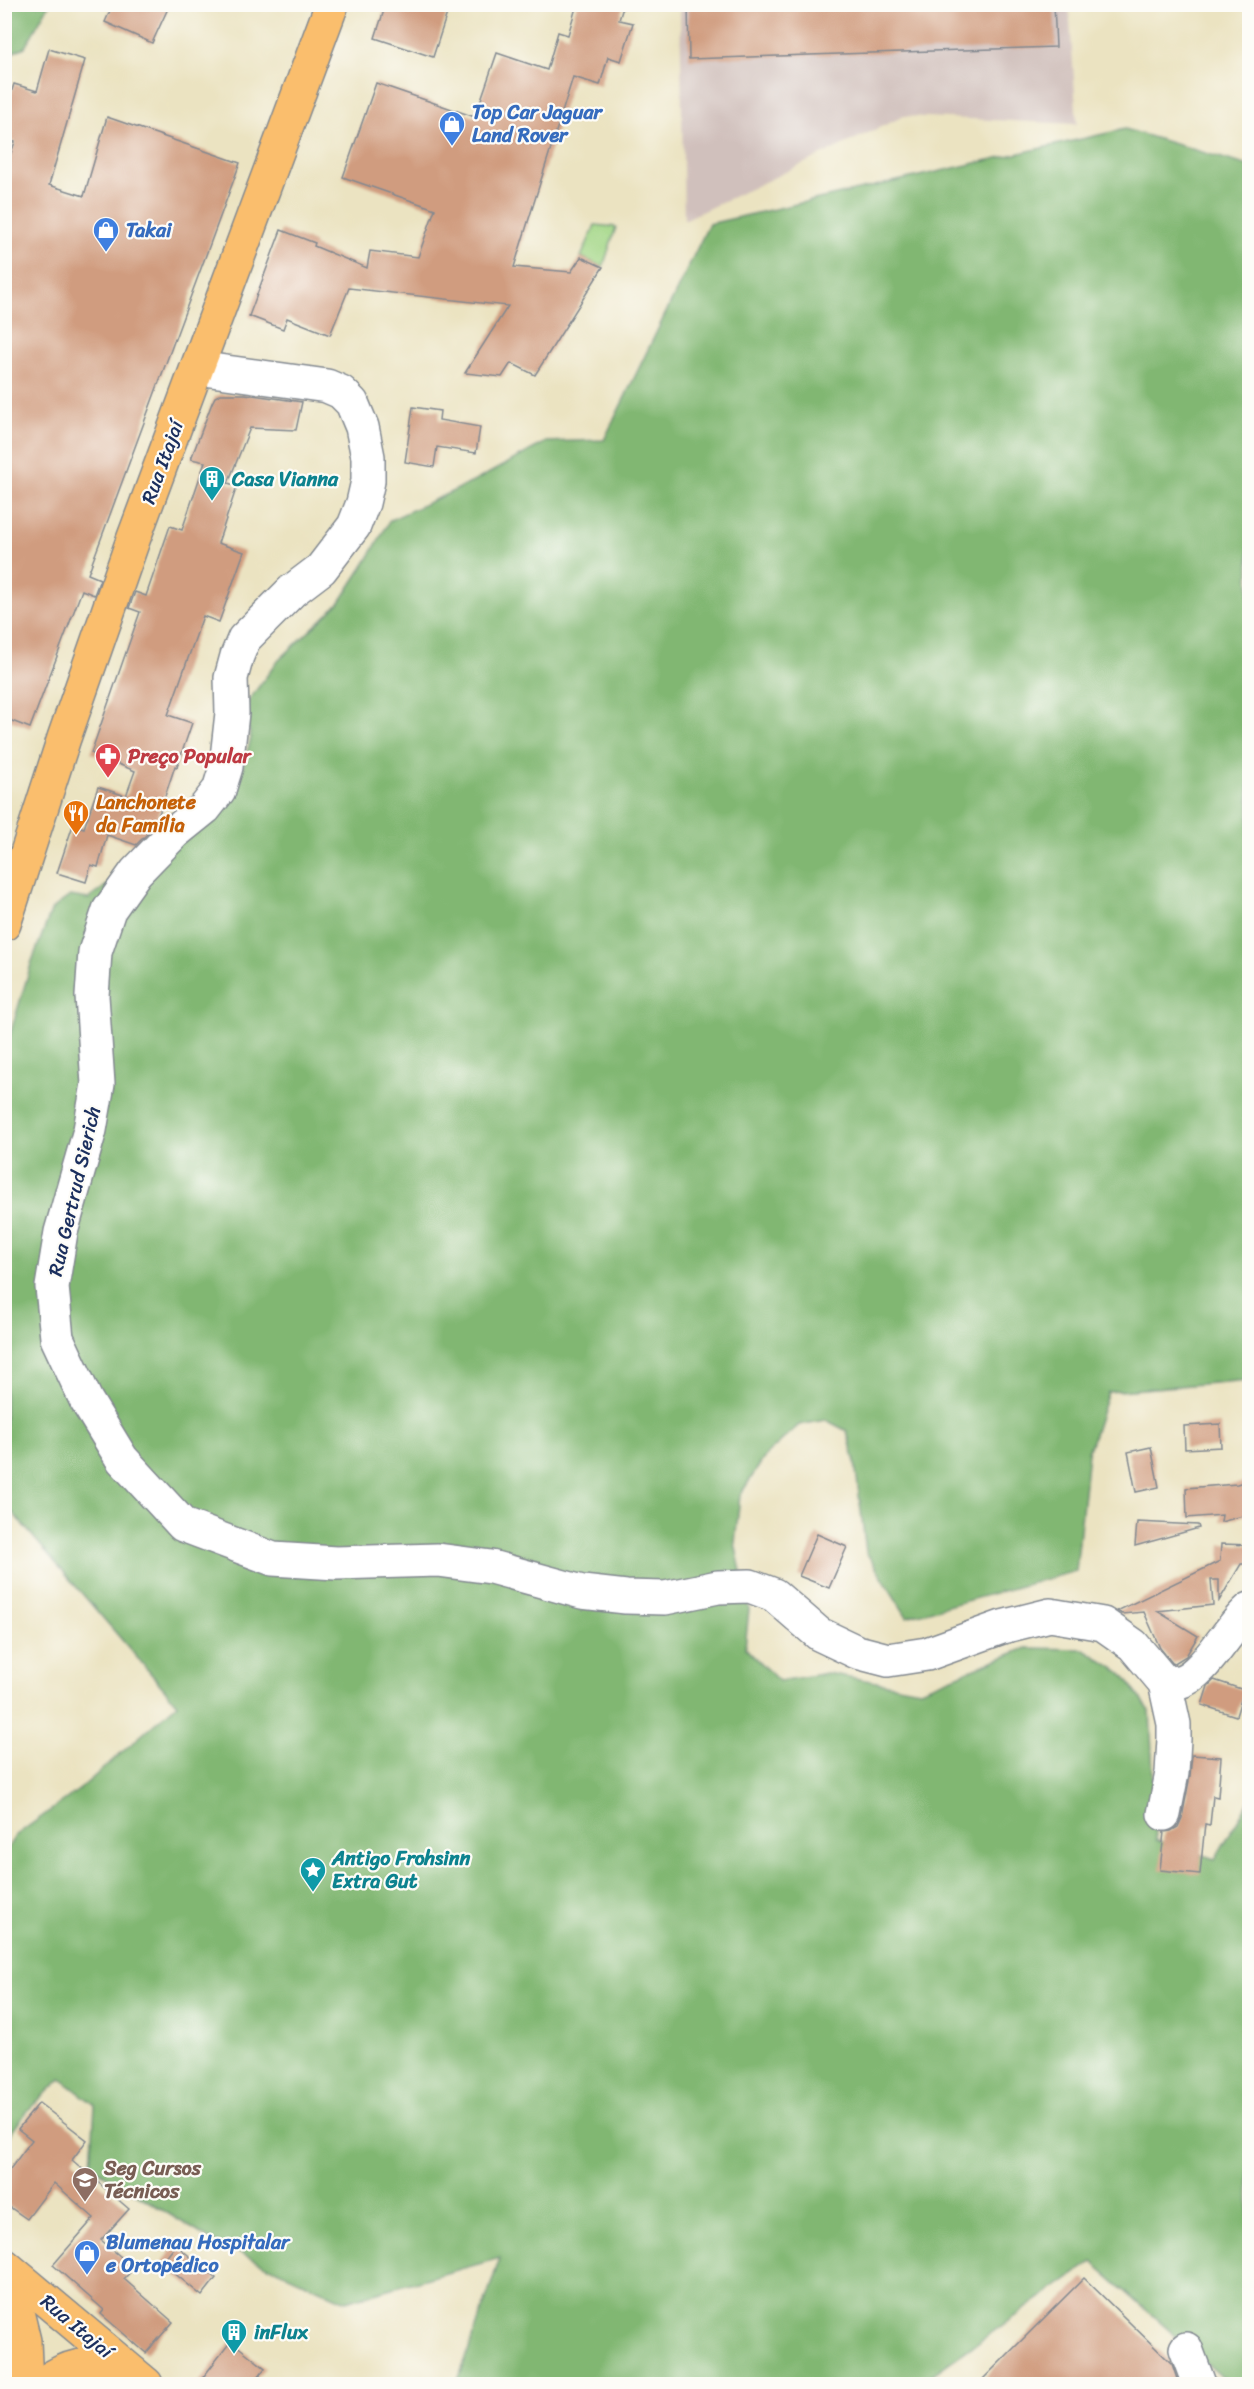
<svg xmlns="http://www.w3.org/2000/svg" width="1254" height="2389" font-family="Sriracha,sans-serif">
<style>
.industrial{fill:#d0c0bc}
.green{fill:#a2d685;stroke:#5e8272;stroke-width:1.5}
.forest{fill:#81b772;stroke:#4e7368;stroke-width:1.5}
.building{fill:#d09c7f}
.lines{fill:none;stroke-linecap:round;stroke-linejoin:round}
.minor-casing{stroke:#838990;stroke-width:36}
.major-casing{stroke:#838990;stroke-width:36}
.minor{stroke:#fff;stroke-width:33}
.major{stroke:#fabe6d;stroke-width:33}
.labels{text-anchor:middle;stroke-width:4.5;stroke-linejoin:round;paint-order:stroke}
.shop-label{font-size:20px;font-weight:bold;fill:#366cbe;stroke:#fdfcf7;text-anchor:start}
.street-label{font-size:20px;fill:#1b2f5e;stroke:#fdfcf7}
.culture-label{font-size:20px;font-weight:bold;fill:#0d838f;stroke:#fdfcf7;text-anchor:start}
.health-label{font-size:20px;font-weight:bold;fill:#be3a42;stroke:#fdfcf7;text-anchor:start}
.food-label{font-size:20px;font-weight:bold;fill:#c56008;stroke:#fdfcf7;text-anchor:start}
.education-label{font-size:20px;font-weight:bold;fill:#785e54;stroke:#fdfcf7;text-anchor:start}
</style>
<rect width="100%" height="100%" fill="#fdfcf7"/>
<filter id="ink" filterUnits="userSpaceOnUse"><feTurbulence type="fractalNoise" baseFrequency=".0167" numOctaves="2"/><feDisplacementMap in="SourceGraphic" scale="12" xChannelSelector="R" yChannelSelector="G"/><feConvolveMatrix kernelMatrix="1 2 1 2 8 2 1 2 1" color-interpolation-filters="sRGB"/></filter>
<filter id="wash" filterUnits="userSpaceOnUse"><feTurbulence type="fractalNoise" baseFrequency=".008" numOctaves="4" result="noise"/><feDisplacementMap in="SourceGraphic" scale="24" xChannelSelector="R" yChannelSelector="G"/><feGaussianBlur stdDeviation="1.35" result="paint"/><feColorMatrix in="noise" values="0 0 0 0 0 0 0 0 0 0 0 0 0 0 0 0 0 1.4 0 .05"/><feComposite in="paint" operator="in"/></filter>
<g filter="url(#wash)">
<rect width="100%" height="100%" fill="#ebe3c1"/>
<path class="industrial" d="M 680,5 L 1069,5 L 1077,124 L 904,116 L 684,220 Z"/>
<path class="green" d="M 595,225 L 616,227 L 603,267 L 581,257 Z"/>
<g class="forest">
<path d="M 5,4 L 49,5 L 25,47 L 5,56 Z"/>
<path d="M 1125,129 L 1249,166 L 1249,1380 L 1108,1392 L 1088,1453 L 1076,1571 L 907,1617 L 866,1552 L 855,1462 L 847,1431 L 826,1420 L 799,1425 L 766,1455 L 740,1495 L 735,1543 L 749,1609 L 745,1648 L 779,1681 L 827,1673 L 920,1690 L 1026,1648 L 1084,1649 L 1123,1674 L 1150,1711 L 1156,1840 L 1215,1859 L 1249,1801 L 1249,2384 L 1230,2384 L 1092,2262 L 919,2384 L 457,2384 L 500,2258 L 346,2301 L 211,2240 L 91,2166 L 95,2105 L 61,2079 L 26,2112 L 5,2142 L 4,1854 L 15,1836 L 80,1789 L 177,1704 L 5,1504 L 5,1051 L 32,961 L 52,909 L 70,896 L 88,899 L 126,871 L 232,803 L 251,738 L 243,708 L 277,662 L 340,602 L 366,562 L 390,520 L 473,482 L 546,442 L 604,440 L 709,224 Z"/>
</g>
<g id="blocks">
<g class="building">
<path d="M 113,4 L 170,4 L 152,43 L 105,22 Z"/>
<path d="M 386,4 L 450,4 L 433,57 L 375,38 Z"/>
<path d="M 577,4 L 624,4 L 619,20 L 633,23 L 621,61 L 608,57 L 600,85 L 573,77 L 514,267 L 571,272 L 581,257 L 603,267 L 535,375 L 511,363 L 502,377 L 465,373 L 508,306 L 349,288 L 330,335 L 287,318 L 283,329 L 249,316 L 281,230 L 315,243 L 314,246 L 367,268 L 370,251 L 418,257 L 435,209 L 343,177 L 376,83 L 475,117 L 497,53 L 547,70 L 558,32 L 568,35 Z"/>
<path d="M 688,4 L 1054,4 L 1056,47 L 689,59 Z"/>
<path d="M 49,49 L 85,60 L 49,185 L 84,196 L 107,117 L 240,163 L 88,574 L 100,579 L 94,595 L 82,590 L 30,728 L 4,718 L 4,172 L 15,142 L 4,139 L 4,115 L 14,84 L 37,91 Z"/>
<path d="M 221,394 L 245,394 L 302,402 L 296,430 L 250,428 L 228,483 L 237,486 L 218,543 L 244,552 L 219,622 L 203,616 L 168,715 L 192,723 L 177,767 L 175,766 L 155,826 L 136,845 L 107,835 L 98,867 L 91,865 L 86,882 L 57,873 L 73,825 L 84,828 L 98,787 L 126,796 L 135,771 L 91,753 L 140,612 L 129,608 L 135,592 L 146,596 L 170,526 L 182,530 L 205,462 L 191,459 L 212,403 L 215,397 Z"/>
<path d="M 413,407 L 440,411 L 439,420 L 480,427 L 476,453 L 437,447 L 434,467 L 405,462 Z"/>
<path d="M 1220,1424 L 1221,1447 L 1185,1449 L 1184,1426 Z"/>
<path d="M 1151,1447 L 1159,1487 L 1136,1492 L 1128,1452 Z"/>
<path d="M 1250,1480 L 1250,1514 L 1221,1522 L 1222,1515 L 1187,1518 L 1186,1488 L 1237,1484 Z"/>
<path d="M 1137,1522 L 1198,1525 L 1199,1528 L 1135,1546 Z"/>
<path d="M 817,1534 L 847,1547 L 829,1588 L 799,1576 Z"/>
<path d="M 1221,1544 L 1250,1545 L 1250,1564 L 1241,1564 L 1219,1601 L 1219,1580 L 1211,1580 L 1213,1605 L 1157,1611 L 1198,1636 L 1186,1656 L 1173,1664 L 1160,1648 L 1144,1612 L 1122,1614 L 1117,1611 L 1220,1561 Z"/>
<path d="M 1214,1680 L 1244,1690 L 1236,1716 L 1202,1705 L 1208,1686 Z"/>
<path d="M 1192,1755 L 1221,1757 L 1218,1797 L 1213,1796 L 1210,1825 L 1205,1824 L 1200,1874 L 1160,1870 L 1164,1832 L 1171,1831 L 1178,1827 L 1182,1818 L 1190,1776 Z"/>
<path d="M 39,2103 L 87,2140 L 72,2160 L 129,2209 L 101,2240 L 134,2268 L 124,2279 L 173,2322 L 146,2353 L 101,2314 L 104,2310 L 53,2265 L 94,2218 L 54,2183 L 27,2219 L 4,2203 L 4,2177 L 32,2140 L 18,2129 Z"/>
<path d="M 176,2245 L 216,2278 L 202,2296 L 162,2263 Z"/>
<path d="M 1084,2278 L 1172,2364 L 1179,2385 L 977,2385 Z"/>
<path d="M 231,2341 L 265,2368 L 252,2385 L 197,2385 Z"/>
</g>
</g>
</g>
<g filter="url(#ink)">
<use href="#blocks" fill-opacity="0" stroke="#838990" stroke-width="1.5"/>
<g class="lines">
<g class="minor-casing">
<g id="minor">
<path d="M 197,368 L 327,386 L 341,392 L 352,403 L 362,427 L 368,457 L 368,481 L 363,503 L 354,526 L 321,569 L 292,591 L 244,639 L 237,656 L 231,678 L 232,713 L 226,767 L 219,790 L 205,808 L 174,833 L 136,872 L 109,910 L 95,952 L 92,996 L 98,1084 L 90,1130 L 61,1232 L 52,1287 L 57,1338 L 86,1400 L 122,1459 L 183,1525 L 273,1559 L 336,1563 L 438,1560 L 491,1567 L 582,1592 L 626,1597 L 665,1598 L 718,1587 L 750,1586 L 774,1595 L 819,1634 L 857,1652 L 888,1660 L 927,1654 L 1002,1627 L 1050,1615 L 1103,1624 L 1133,1645 L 1165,1683 L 1174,1724 L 1174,1739 L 1172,1773 L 1164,1814"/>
<path d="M 1165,1683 C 1169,1683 1174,1683 1179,1682 C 1204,1676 1229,1626 1250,1609"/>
<path d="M 1186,2349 L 1199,2384"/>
</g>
</g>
<g class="major-casing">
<g id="major">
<path d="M 4,924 L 64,738 L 133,540 L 332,4"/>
<path d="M 4,2265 L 146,2384"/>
<path d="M 6,2267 L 24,2341 L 26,2384"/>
<path d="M 42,2384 C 69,2364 88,2363 121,2364"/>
</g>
</g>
<use href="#minor" class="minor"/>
<use href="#major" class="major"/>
</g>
</g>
<defs>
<g id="shop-pin" transform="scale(1.35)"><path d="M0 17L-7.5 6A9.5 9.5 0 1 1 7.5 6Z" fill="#3f7fe0" stroke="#fdfcf7"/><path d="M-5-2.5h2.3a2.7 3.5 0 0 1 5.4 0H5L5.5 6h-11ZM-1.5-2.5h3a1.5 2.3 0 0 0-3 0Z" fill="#fff"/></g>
<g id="building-pin" transform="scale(1.35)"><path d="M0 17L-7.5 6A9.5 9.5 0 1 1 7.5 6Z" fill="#0f9aa8" stroke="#fdfcf7"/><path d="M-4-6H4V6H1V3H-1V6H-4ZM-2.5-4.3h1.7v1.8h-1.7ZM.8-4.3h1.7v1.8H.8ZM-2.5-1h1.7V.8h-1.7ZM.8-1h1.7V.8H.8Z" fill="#fff"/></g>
<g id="pharmacy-pin" transform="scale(1.35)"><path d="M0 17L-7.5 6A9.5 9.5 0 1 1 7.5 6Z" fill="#e0444e" stroke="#fdfcf7"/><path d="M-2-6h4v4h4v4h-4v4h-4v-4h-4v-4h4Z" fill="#fff"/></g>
<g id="restaurant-pin" transform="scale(1.35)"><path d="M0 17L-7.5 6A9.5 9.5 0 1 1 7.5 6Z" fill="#e8710a" stroke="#fdfcf7"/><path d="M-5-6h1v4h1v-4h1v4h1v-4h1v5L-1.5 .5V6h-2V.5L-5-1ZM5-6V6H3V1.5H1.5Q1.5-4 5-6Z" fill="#fff"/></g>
<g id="sight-pin" transform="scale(1.35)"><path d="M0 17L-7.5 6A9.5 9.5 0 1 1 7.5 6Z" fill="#0f9aa8" stroke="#fdfcf7"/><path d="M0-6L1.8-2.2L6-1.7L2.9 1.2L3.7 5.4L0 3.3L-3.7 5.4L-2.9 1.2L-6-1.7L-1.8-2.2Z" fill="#fff"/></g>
<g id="university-pin" transform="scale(1.35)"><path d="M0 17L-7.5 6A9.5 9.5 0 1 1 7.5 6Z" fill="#8d6e63" stroke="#fdfcf7"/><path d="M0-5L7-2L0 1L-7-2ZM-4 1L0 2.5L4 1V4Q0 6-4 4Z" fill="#fff"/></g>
</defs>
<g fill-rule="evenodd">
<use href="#shop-pin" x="452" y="124"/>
<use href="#shop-pin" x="106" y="230"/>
<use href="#building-pin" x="212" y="479"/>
<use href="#pharmacy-pin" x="108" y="756"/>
<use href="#restaurant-pin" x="76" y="813"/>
<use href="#sight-pin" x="313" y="1870"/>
<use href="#university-pin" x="85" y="2180"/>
<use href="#shop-pin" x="87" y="2253"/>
<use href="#building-pin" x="234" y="2332"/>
</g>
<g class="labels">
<g class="shop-label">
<text x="472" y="119">Top Car Jaguar<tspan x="472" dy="23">Land Rover</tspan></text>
<text x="126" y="237">Takai</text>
<text x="106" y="2249">Blumenau Hospitalar<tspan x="106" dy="23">e Ortopédico</tspan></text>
</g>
<g class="street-label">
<text transform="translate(162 462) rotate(-70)" y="7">Rua Itajaí</text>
<text transform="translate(74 1191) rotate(-77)" y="7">Rua Gertrud Sierich</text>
<text transform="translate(77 2326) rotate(40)" y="7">Rua Itajaí</text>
</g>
<g class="culture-label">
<text x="232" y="486">Casa Vianna</text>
<text x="332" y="1865">Antigo Frohsinn<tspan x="332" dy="23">Extra Gut</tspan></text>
<text x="254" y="2339">inFlux</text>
</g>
<g class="health-label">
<text x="128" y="763">Preço Popular</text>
</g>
<g class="food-label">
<text x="96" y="809">Lanchonete<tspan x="96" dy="23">da Família</tspan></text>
</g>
<g class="education-label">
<text x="104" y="2175">Seg Cursos<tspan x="104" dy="23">Técnicos</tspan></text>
</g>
</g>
<rect width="1254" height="2389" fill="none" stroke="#fdfcf7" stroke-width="24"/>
</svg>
